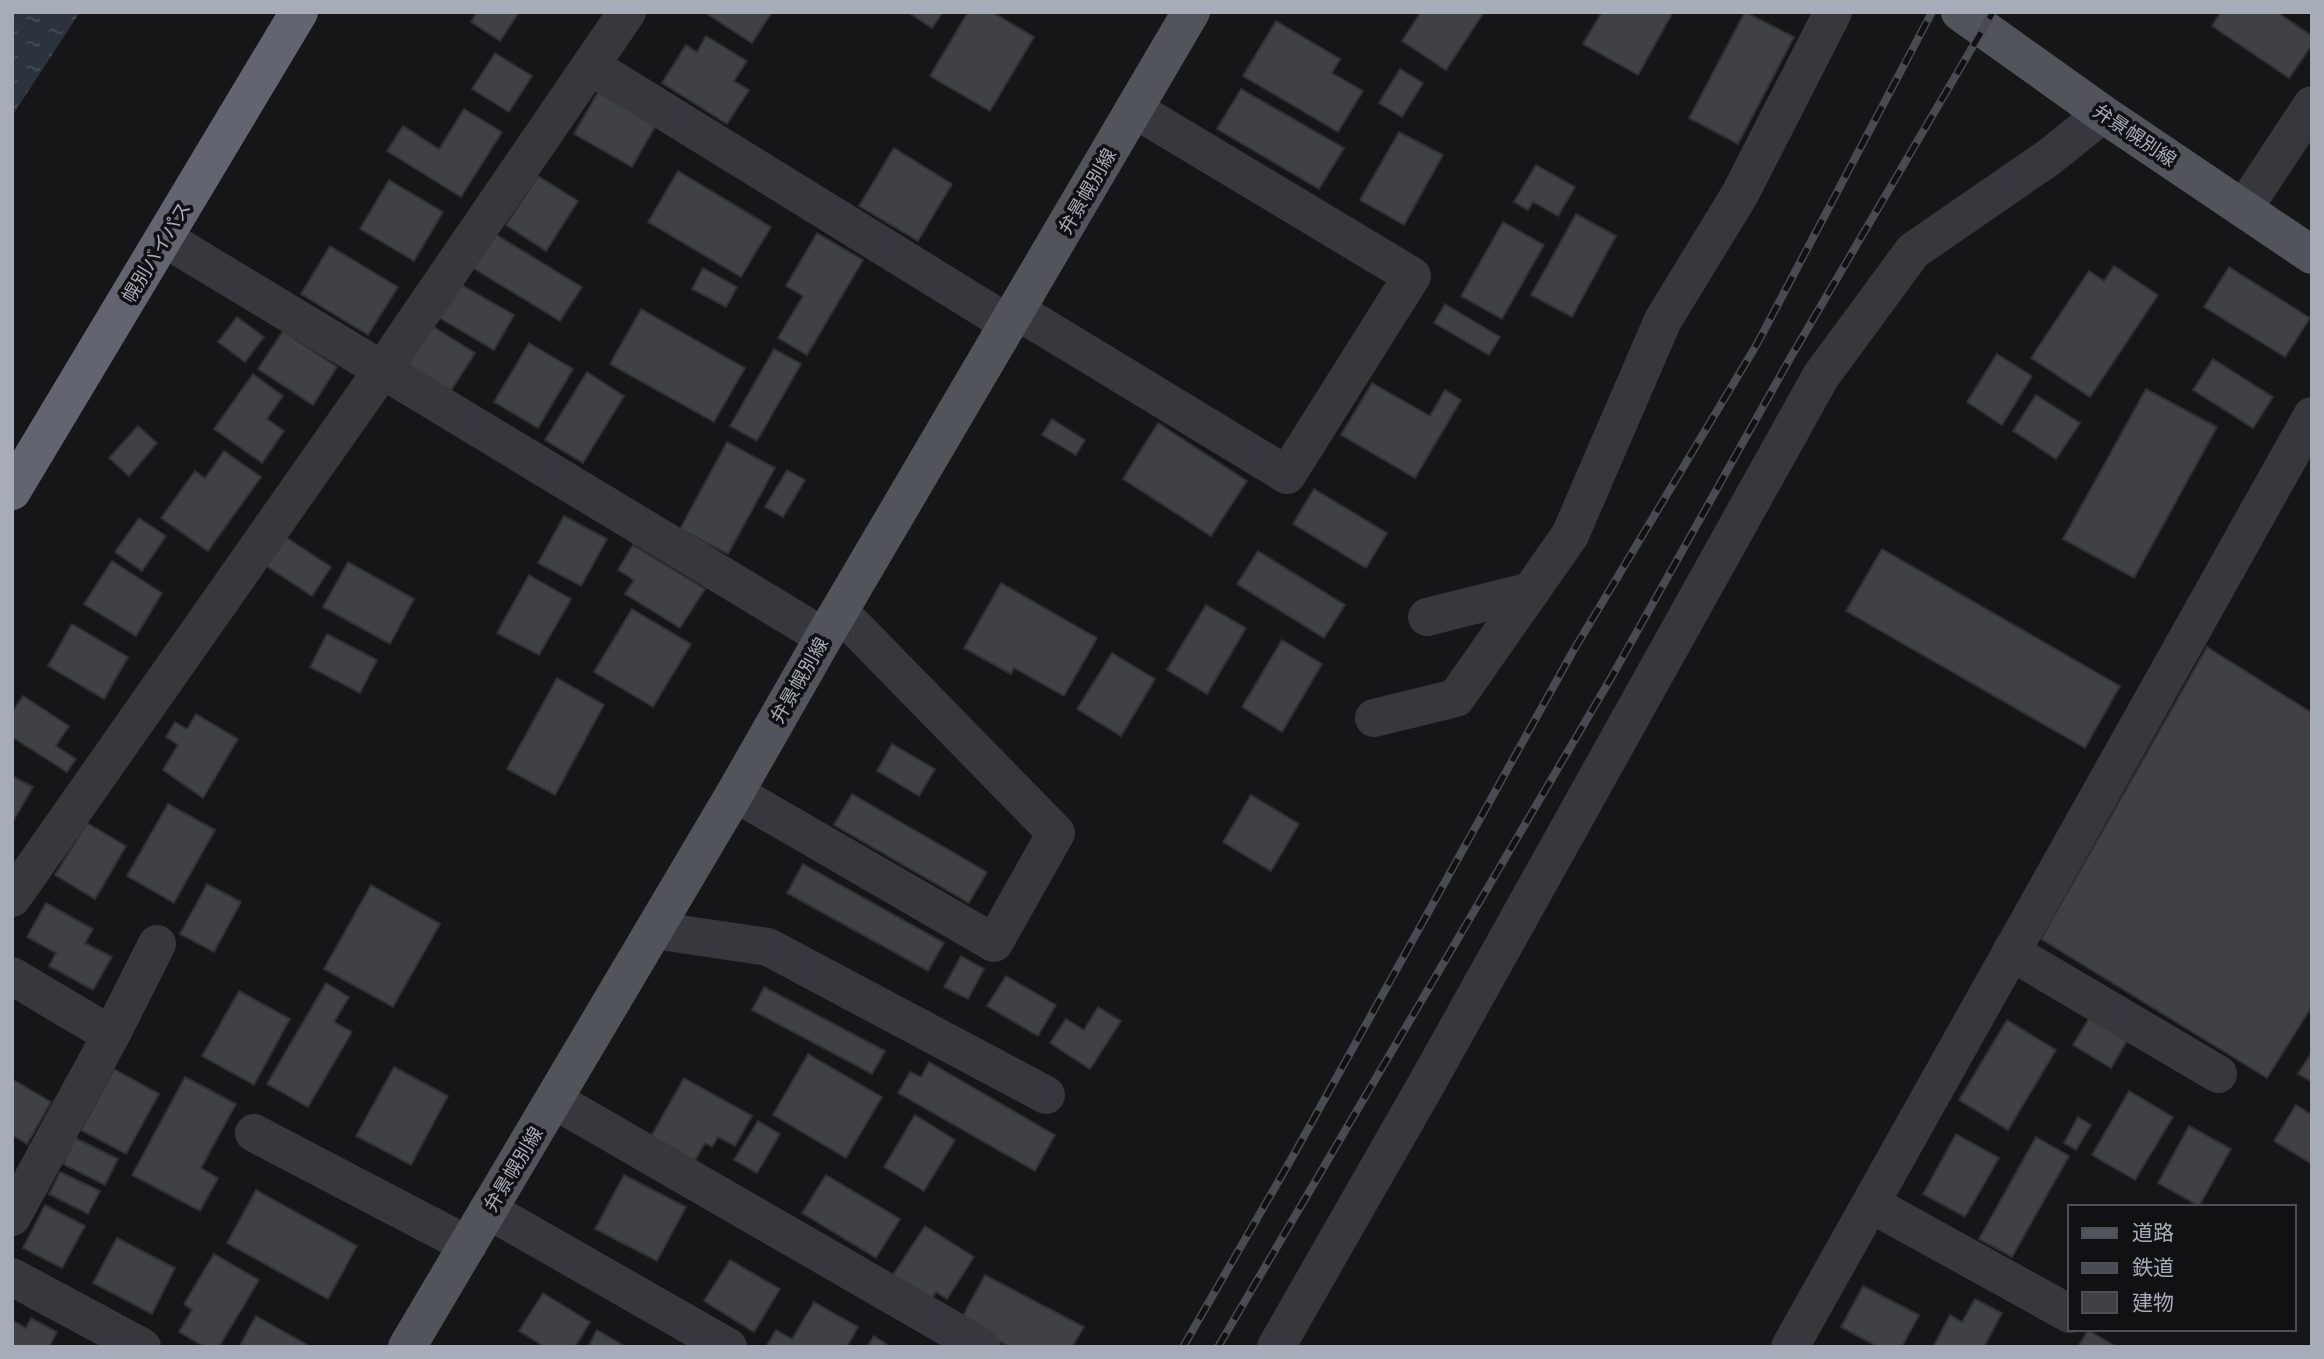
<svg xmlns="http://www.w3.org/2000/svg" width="2324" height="1359" font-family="Arial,'Noto Sans JP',sans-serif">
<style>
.water{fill:url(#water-ripples)}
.building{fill:#404145;stroke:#303034;stroke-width:2}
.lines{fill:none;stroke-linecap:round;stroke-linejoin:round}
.minor{stroke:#37373d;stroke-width:38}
.major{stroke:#52545c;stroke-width:38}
.highway{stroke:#62656f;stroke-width:38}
.rail-casing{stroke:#494b52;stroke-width:8}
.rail{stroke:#111113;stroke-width:5;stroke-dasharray:16;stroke-linecap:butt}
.labels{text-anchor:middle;stroke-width:7;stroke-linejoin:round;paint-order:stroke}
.street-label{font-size:19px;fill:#a7acb9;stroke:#111113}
</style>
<defs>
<pattern id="water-ripples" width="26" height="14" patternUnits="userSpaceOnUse" patternTransform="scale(1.75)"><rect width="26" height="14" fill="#2b343d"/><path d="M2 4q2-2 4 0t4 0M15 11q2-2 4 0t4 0" fill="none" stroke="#474f57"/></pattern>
</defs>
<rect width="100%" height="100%" fill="#161618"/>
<path class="water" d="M 12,12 L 80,12 L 12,116 Z"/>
<g class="building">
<path d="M 477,12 L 519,12 L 500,41 L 471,22 Z"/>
<path d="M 704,12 L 772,12 L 752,43 Z"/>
<path d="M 908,12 L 943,12 L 932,28 Z"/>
<path d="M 968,12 L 992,12 L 1034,37 L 990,111 L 930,76 Z"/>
<path d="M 1421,12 L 1484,12 L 1446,70 L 1402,41 Z"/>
<path d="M 1602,12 L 1673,12 L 1638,75 L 1583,44 Z"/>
<path d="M 1745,12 L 1794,37 L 1738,144 L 1689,118 Z"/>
<path d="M 2221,12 L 2277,12 L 2312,36 L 2312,45 L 2289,78 L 2212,26 Z"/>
<path d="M 1276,21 L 1340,59 L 1332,73 L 1363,91 L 1338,132 L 1243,76 Z"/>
<path d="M 706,36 L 747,61 L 734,81 L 749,90 L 727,124 L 662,83 L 686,45 L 697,52 Z"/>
<path d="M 495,53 L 532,76 L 509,112 L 472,89 Z"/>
<path d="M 1400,69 L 1423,83 L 1402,117 L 1379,103 Z"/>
<path d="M 1241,89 L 1344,148 L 1319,189 L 1217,129 Z"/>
<path d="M 598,92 L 656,125 L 632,167 L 574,134 Z"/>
<path d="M 464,109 L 502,132 L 461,197 L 387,151 L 403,126 L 439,149 Z"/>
<path d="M 1399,132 L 1443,155 L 1404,225 L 1360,200 Z"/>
<path d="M 894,148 L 952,184 L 918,241 L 859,206 Z"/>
<path d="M 1536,165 L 1575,187 L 1558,216 L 1533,202 L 1528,210 L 1514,202 Z"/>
<path d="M 678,171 L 771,227 L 741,277 L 648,222 Z"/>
<path d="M 538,176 L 578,201 L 546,251 L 506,225 Z"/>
<path d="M 389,180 L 443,212 L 414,261 L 360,229 Z"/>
<path d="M 1576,214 L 1616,236 L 1572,317 L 1531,295 Z"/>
<path d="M 1503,222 L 1544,245 L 1502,319 L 1461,296 Z"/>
<path d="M 490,231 L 582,287 L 560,321 L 468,265 Z"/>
<path d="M 817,233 L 863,260 L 807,355 L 778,338 L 803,296 L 786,286 Z"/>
<path d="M 330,246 L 398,287 L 368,335 L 301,294 Z"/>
<path d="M 2114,266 L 2158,295 L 2090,397 L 2031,358 L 2089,271 L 2104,281 Z"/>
<path d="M 2229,267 L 2310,318 L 2285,357 L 2204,307 Z"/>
<path d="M 703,268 L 737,287 L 726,307 L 692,289 Z"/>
<path d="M 458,283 L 514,315 L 494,350 L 438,317 Z"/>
<path d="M 1445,304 L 1500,337 L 1489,355 L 1434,323 Z"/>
<path d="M 641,309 L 745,368 L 714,422 L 610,364 Z"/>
<path d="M 237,317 L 264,337 L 245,362 L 218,342 Z"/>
<path d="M 429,324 L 475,353 L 450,392 L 405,363 Z"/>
<path d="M 283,331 L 337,367 L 313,405 L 258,369 Z"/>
<path d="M 529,343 L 573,369 L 538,428 L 494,402 Z"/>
<path d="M 774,349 L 801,364 L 757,441 L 730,426 Z"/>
<path d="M 1997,354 L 2032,376 L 2002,425 L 1967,402 Z"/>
<path d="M 2213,359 L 2273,397 L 2253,428 L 2193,390 Z"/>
<path d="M 587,372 L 624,396 L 583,463 L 545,440 Z"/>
<path d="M 253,374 L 283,396 L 267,419 L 284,431 L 262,463 L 214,429 Z"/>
<path d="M 1372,383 L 1430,416 L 1445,390 L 1461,400 L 1415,478 L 1341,435 Z"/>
<path d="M 2146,389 L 2217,427 L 2134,578 L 2063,539 Z"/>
<path d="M 2036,395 L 2080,423 L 2056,459 L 2013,431 Z"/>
<path d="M 1052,419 L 1085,440 L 1076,455 L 1042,435 Z"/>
<path d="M 1158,423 L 1247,481 L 1211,536 L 1123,479 Z"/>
<path d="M 138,426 L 157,443 L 129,476 L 109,458 Z"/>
<path d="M 727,442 L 775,468 L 728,554 L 680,529 Z"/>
<path d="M 224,451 L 261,477 L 208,551 L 161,518 L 195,471 L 205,478 Z"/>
<path d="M 787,470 L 805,480 L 783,517 L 765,507 Z"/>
<path d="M 1314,489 L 1387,533 L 1366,568 L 1293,524 Z"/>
<path d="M 564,516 L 607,539 L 581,586 L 538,563 Z"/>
<path d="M 139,518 L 166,536 L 142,571 L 115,552 Z"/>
<path d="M 281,534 L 331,567 L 312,596 L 262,563 Z"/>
<path d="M 633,545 L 705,589 L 680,628 L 625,594 L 634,580 L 618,570 Z"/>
<path d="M 1882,549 L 2120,686 L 2085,748 L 1846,611 Z"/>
<path d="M 1258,551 L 1345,605 L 1324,638 L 1237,584 Z"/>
<path d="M 112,561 L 162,593 L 136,636 L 84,604 Z"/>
<path d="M 348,562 L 414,599 L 390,644 L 323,607 Z"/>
<path d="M 529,575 L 571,599 L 539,655 L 497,633 Z"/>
<path d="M 1001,583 L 1097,638 L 1064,696 L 1014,668 L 1011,674 L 964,648 Z"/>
<path d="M 1206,605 L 1246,628 L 1207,694 L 1167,670 Z"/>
<path d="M 632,609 L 691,644 L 653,707 L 594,672 Z"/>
<path d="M 72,624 L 128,657 L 104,699 L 48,666 Z"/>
<path d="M 327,634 L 377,660 L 360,693 L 310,667 Z"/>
<path d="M 1282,640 L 1322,664 L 1282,732 L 1242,707 Z"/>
<path d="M 2207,647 L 2312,713 L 2312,1006 L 2267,1078 L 2041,939 Z"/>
<path d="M 1112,653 L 1155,679 L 1121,736 L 1077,709 Z"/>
<path d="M 557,678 L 604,705 L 555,795 L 507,769 Z"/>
<path d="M 23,696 L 69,726 L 56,746 L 76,759 L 67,772 L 12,737 L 12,712 Z"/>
<path d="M 196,714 L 238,739 L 203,798 L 163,770 L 178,745 L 166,737 L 175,722 L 187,729 Z"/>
<path d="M 892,744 L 935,769 L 919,796 L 877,771 Z"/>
<path d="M 12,776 L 33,787 L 12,823 Z"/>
<path d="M 852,794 L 987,872 L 969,903 L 834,825 Z"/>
<path d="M 1251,795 L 1299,824 L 1271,871 L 1223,842 Z"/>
<path d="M 168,804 L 215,830 L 174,903 L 127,876 Z"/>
<path d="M 87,823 L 126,846 L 95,899 L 55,875 Z"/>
<path d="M 803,864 L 944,943 L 928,971 L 787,893 Z"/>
<path d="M 207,884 L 241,902 L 214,952 L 180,934 Z"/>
<path d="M 371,885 L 440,924 L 393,1007 L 324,969 Z"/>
<path d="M 46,903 L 93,929 L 85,943 L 112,957 L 93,990 L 49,966 L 56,953 L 27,937 Z"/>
<path d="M 961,956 L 984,969 L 968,999 L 944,987 Z"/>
<path d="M 1006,976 L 1056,1005 L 1038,1036 L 987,1006 Z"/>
<path d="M 326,983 L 349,997 L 334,1022 L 352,1032 L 308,1107 L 267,1084 Z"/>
<path d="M 764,987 L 885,1051 L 872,1074 L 752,1010 Z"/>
<path d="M 239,991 L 290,1019 L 254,1085 L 202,1056 Z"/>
<path d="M 1098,1007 L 1121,1021 L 1090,1069 L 1050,1043 L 1066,1019 L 1084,1030 Z"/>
<path d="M 2090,1017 L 2128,1039 L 2111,1068 L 2073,1045 Z"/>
<path d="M 2007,1020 L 2056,1050 L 2008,1130 L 1959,1100 Z"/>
<path d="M 2312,1052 L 2312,1082 L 2298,1074 Z"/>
<path d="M 808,1054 L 882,1097 L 846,1158 L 773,1115 Z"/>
<path d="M 929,1062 L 1055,1135 L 1035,1171 L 898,1093 L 910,1072 L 921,1077 Z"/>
<path d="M 394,1067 L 448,1096 L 411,1165 L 356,1136 Z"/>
<path d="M 114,1069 L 159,1094 L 126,1154 L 81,1130 Z"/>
<path d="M 185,1077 L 236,1104 L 201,1168 L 218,1178 L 200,1211 L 132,1175 Z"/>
<path d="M 684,1078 L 752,1116 L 735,1146 L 718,1137 L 712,1147 L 705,1143 L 694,1162 L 650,1138 Z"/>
<path d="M 12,1079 L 51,1102 L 27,1144 L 12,1135 Z"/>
<path d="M 2129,1091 L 2173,1117 L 2135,1180 L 2092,1155 Z"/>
<path d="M 2296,1105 L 2312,1115 L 2312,1164 L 2274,1141 Z"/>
<path d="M 915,1115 L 955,1140 L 924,1191 L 884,1167 Z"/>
<path d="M 2078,1117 L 2091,1125 L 2076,1150 L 2064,1143 Z"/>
<path d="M 758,1121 L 780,1134 L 757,1173 L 734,1160 Z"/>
<path d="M 2189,1126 L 2231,1149 L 2199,1206 L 2158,1183 Z"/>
<path d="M 1956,1134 L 1999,1158 L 1965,1217 L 1923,1194 Z"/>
<path d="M 2036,1137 L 2069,1156 L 2012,1257 L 1979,1239 Z"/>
<path d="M 75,1138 L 118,1159 L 105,1185 L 63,1164 Z"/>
<path d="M 60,1172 L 100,1191 L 88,1214 L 49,1194 Z"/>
<path d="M 624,1175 L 686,1207 L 657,1261 L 595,1229 Z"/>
<path d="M 826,1175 L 900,1219 L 876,1258 L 802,1213 Z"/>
<path d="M 256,1190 L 357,1246 L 328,1299 L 227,1243 Z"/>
<path d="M 45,1205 L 85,1226 L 62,1268 L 23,1248 Z"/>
<path d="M 925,1226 L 974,1257 L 947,1299 L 936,1292 L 930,1303 L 891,1278 Z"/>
<path d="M 117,1238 L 175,1268 L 152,1314 L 93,1283 Z"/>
<path d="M 214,1254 L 259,1280 L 219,1347 L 205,1347 L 179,1332 L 192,1310 L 184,1304 Z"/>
<path d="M 730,1260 L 780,1289 L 754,1332 L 704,1301 Z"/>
<path d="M 985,1275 L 1084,1327 L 1072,1347 L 1010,1347 L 961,1319 Z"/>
<path d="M 1863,1286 L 1919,1315 L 1902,1347 L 1878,1347 L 1841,1327 Z"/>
<path d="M 543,1293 L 590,1322 L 575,1347 L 545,1347 L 519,1331 Z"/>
<path d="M 1975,1299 L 2002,1313 L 1984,1347 L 1933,1347 L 1950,1315 L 1962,1322 Z"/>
<path d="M 814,1302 L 858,1327 L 847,1347 L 766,1347 L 776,1330 L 792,1339 Z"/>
<path d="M 256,1316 L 311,1347 L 239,1347 Z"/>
<path d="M 31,1318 L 57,1332 L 49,1347 L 12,1347 L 12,1320 L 26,1328 Z"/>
<path d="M 597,1330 L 626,1347 L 588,1347 Z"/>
<path d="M 2088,1330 L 2115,1346 L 2115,1347 L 2078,1347 Z"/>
<path d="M 874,1336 L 891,1347 L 867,1347 Z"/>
</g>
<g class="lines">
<g class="minor">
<path d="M 591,66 L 1009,324"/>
<path d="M 2244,208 L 2312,105"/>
<path d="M 164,238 L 824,637"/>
<path d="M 1017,311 L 1287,475 L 1412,276 L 1134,109"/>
<path d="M 1427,617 L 1531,591"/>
<path d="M 1374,718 L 1456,698 L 1570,535 L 1663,320 L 1740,194 L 1833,12"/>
<path d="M 735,793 L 994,943 L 1056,833 L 840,612"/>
<path d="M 12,898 L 383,369 L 627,12"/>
<path d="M 654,930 L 768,947 L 1046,1095"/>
<path d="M 2011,952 L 2218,1074"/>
<path d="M 12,976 L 111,1035"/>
<path d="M 554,1100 L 982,1347"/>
<path d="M 254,1133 L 468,1245"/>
<path d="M 1871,1204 L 2070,1314"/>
<path d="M 488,1210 L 728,1347"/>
<path d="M 12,1217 L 111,1035 L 157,944"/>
<path d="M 12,1277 L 142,1347"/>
<path d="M 1276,1347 L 1427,1083 L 1821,376 L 1913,251 L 2048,158 L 2103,114"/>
<path d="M 1790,1347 L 2312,416"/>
</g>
<g class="major">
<path d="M 1960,12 L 2103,114 L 2312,255"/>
<path d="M 407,1347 L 735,793 L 824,637 L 1191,12"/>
</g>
<path class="highway" d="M 12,491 L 299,12"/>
<g class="rail-casing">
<g id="rail">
<path d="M 1183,1347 L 1293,1156 L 1572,653 L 1757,344 L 1932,12"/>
<path d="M 1218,1347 L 1611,678 L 1788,362 L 1993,12"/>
</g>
</g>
<use href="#rail" class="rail"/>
</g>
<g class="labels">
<g class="street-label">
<text transform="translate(2135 135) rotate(34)" y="7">弁景幌別線</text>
<text transform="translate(1087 191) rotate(-60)" y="7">弁景幌別線</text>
<text transform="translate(156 252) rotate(-59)" y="7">幌別バイパス</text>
<text transform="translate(799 680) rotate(-60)" y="7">弁景幌別線</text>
<text transform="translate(513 1169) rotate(-59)" y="7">弁景幌別線</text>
</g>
</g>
<rect width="2324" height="1359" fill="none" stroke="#a7acb9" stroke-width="28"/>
<rect x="2068" y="1205" width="228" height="126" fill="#111113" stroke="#4d4f55" stroke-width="2"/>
<rect x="2082" y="1228" width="35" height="10" fill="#52545c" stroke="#4d4f55" stroke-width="2"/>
<text x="2132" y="1240" font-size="21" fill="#a7acb9">道路</text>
<rect x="2082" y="1263" width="35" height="10" fill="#494b52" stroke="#4d4f55" stroke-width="2"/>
<text x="2132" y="1275" font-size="21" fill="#a7acb9">鉄道</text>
<rect x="2082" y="1292" width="35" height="21" fill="#404145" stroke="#4d4f55" stroke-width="2"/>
<text x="2132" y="1310" font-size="21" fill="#a7acb9">建物</text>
</svg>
